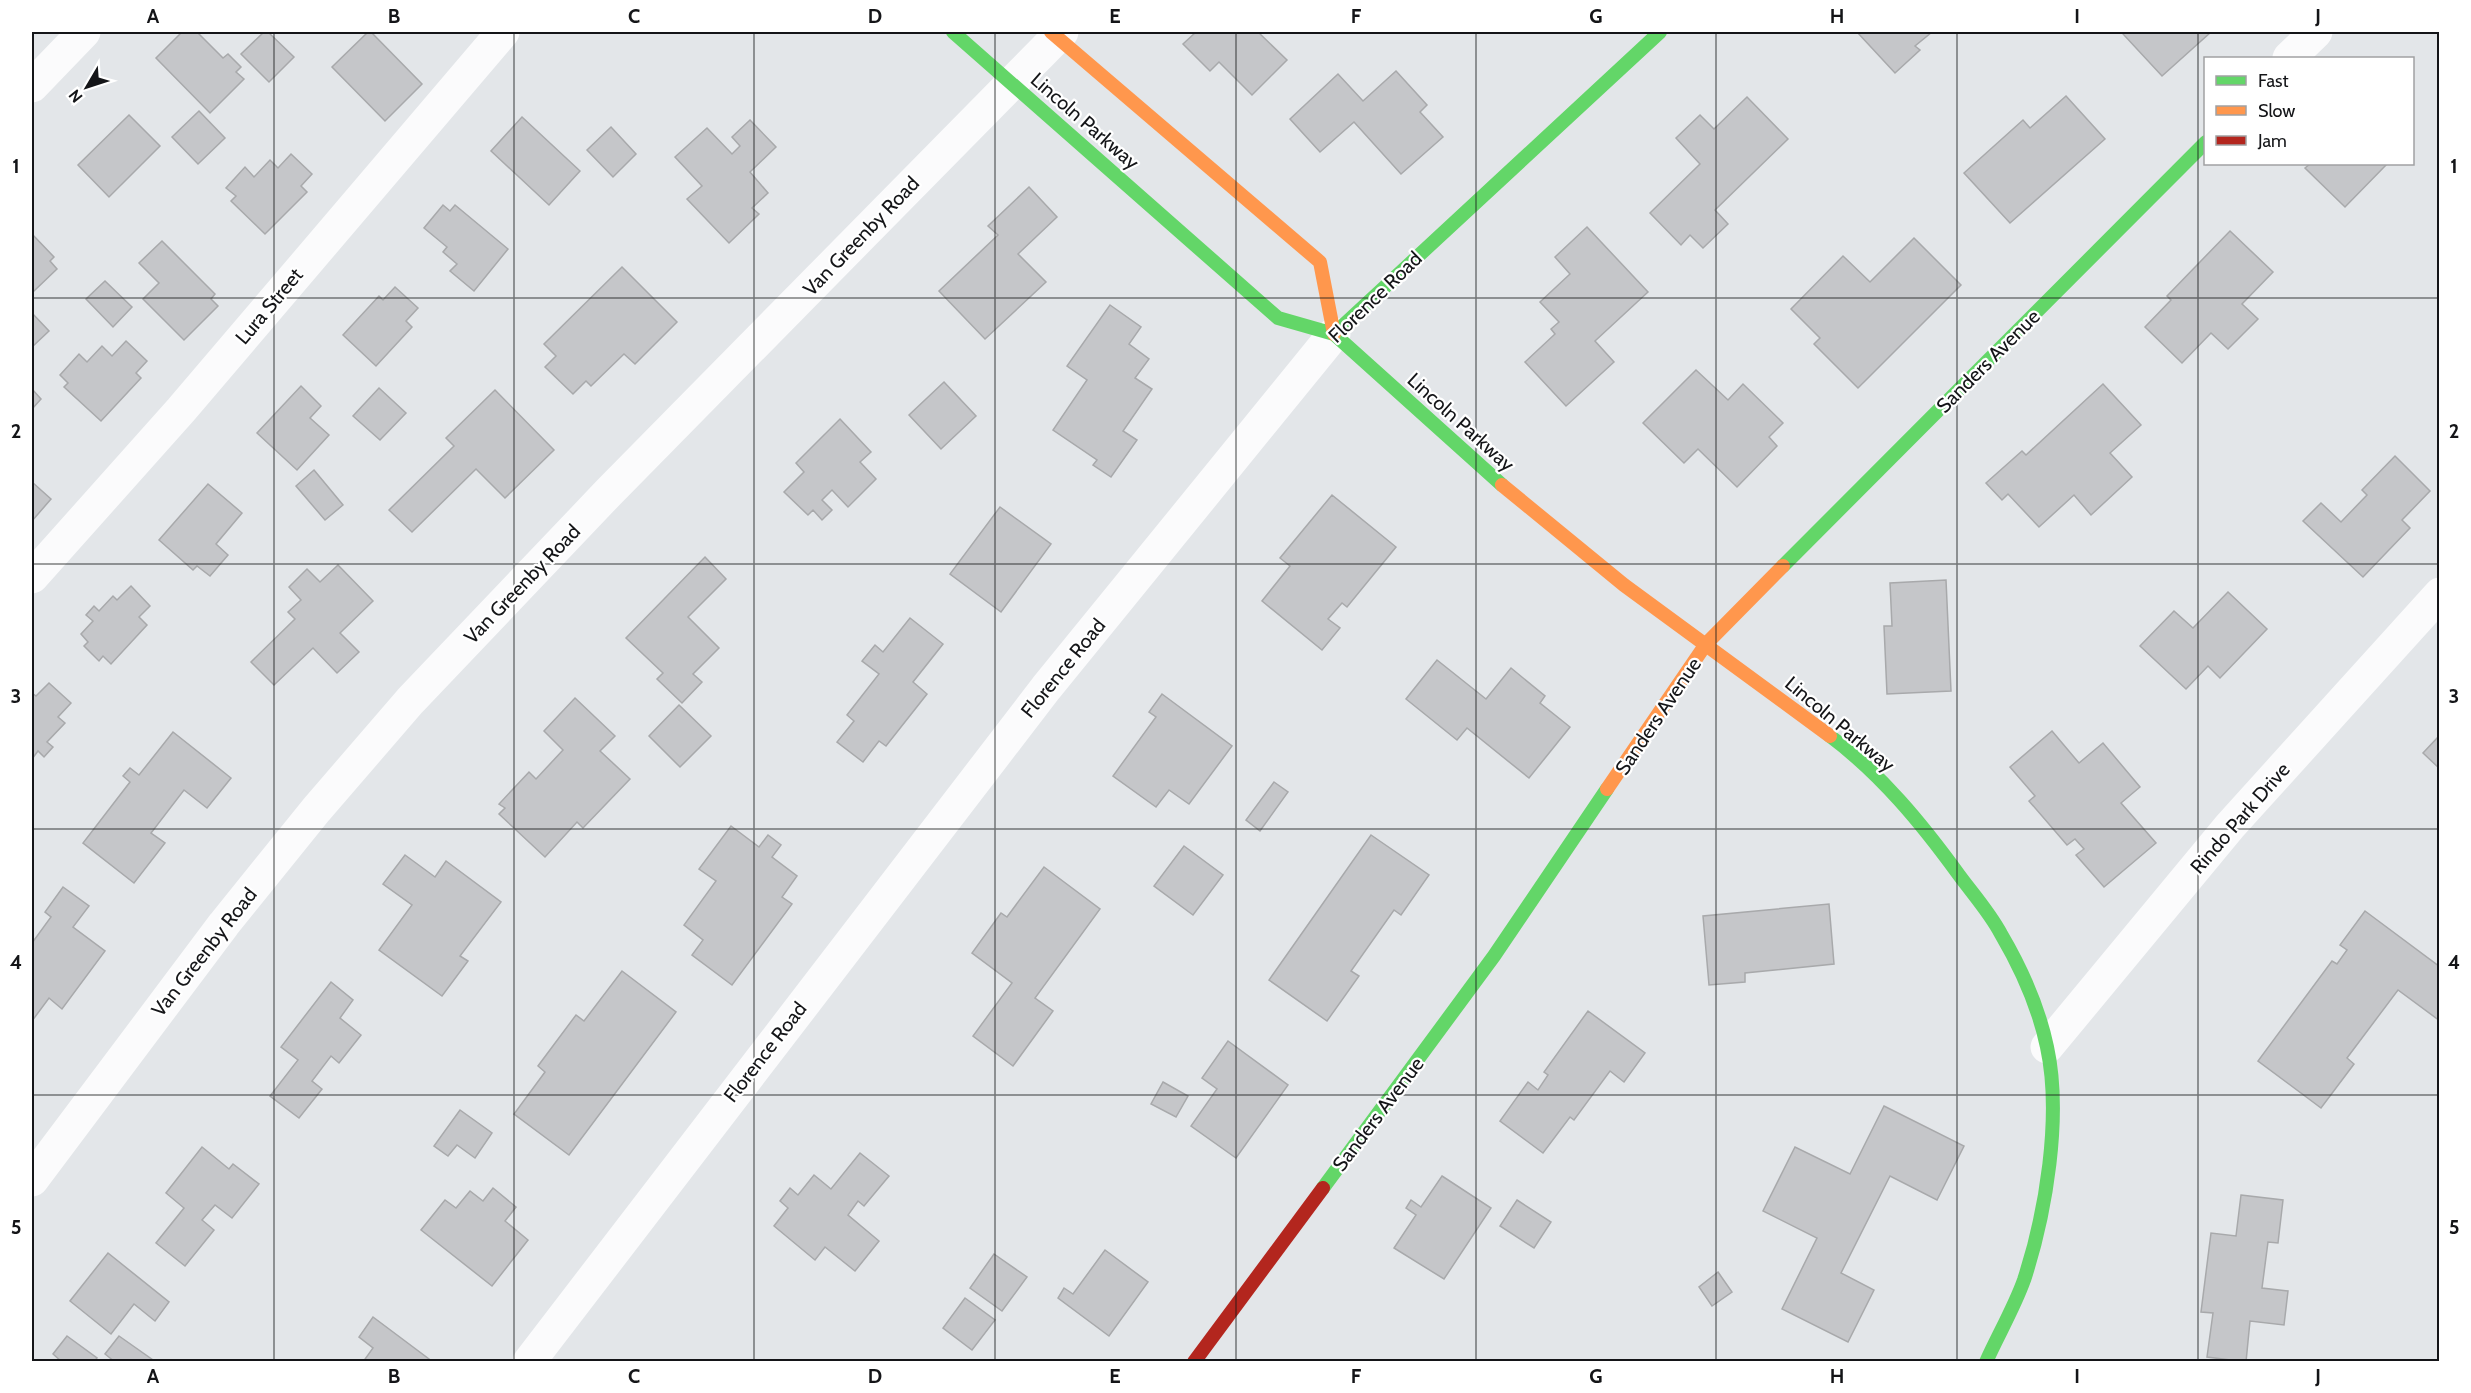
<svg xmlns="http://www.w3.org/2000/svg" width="2471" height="1393" font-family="Cabin,sans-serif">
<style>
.building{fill:#c5c6c9;stroke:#a8a9ab;stroke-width:1.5}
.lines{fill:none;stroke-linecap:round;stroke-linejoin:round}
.street{stroke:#fbfbfc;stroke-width:33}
.fast{stroke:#63d668;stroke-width:14}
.slow{stroke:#ff974d;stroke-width:14}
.jam{stroke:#b3261e;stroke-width:14}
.grid{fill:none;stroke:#141518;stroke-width:1.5;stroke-opacity:0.55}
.labels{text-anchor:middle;stroke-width:4.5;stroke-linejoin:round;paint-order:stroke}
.street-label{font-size:20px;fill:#141518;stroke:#fff}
.neatline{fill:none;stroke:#141518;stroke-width:2}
.grid-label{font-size:20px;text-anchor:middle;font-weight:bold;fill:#141518}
</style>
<rect width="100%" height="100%" fill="#e3e6e9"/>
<g class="building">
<path d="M 182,32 L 197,32 L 223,58 L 228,54 L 241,67 L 236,72 L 244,79 L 210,113 L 156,58 Z"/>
<path d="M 264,32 L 268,32 L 294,57 L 269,82 L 241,54 Z"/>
<path d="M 368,32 L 371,32 L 422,84 L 385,121 L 332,67 Z"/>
<path d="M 1196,32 L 1258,32 L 1287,60 L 1252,95 L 1219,62 L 1210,71 L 1183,44 Z"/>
<path d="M 1857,32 L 1932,32 L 1915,46 L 1920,50 L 1895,73 Z"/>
<path d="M 2126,32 L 2211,32 L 2162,76 L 2123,34 Z"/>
<path d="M 1396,71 L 1427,105 L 1420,112 L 1443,137 L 1401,174 L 1354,122 L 1320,152 L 1290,119 L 1338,74 L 1363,101 Z"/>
<path d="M 2066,96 L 2105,139 L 2010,223 L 1964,173 L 2023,120 L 2030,128 Z"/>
<path d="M 1747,97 L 1788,139 L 1715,210 L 1728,224 L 1703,248 L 1690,235 L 1681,245 L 1650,213 L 1700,164 L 1676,138 L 1700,115 L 1714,129 Z"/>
<path d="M 199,111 L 225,138 L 198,164 L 172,137 Z"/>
<path d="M 129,115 L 160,146 L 109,197 L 78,165 Z"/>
<path d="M 522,117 L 580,171 L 549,205 L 491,151 Z"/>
<path d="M 750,120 L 776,147 L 750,172 L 768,193 L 752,208 L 759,214 L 729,243 L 687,199 L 702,186 L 675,157 L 707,128 L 732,154 L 740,146 L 732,137 Z"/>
<path d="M 611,127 L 636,154 L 613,177 L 587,150 Z"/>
<path d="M 291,154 L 312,174 L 301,186 L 307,192 L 265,234 L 231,201 L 236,196 L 226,188 L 245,167 L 254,177 L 270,160 L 278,168 Z"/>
<path d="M 2310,164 L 2387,164 L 2345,207 L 2305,168 Z"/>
<path d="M 1029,187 L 1057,217 L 1018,254 L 1046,282 L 985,339 L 939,291 L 998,235 L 988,226 Z"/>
<path d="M 443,205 L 450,211 L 455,205 L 508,249 L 474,291 L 450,271 L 457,264 L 443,252 L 447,247 L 424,228 Z"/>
<path d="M 1587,227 L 1648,292 L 1595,341 L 1614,362 L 1566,406 L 1525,362 L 1555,334 L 1551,329 L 1559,322 L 1540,302 L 1570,274 L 1555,257 Z"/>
<path d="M 2230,231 L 2273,272 L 2242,304 L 2258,319 L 2228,349 L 2211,333 L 2182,363 L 2145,327 L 2171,300 L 2167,296 Z"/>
<path d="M 32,234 L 54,257 L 50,261 L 57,269 L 34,291 L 32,289 Z"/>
<path d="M 1914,238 L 1961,285 L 1858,388 L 1814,344 L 1820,338 L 1791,309 L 1843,256 L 1870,282 Z"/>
<path d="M 162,241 L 215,294 L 211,299 L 218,306 L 184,340 L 143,299 L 159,283 L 139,263 Z"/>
<path d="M 622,267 L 677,322 L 635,364 L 624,354 L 591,386 L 586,381 L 573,394 L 545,367 L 556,356 L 544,344 Z"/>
<path d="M 105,281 L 132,307 L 113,327 L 86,299 Z"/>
<path d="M 395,287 L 418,308 L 406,321 L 412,327 L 376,366 L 343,335 L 379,296 L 383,300 Z"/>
<path d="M 1110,305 L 1141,327 L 1129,344 L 1149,359 L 1135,378 L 1152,389 L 1123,431 L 1137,440 L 1111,477 L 1093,465 L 1097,460 L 1053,430 L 1087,380 L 1067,366 Z"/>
<path d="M 32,313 L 49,331 L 32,347 Z"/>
<path d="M 126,341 L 147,361 L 136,373 L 141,378 L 101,421 L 64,387 L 68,383 L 60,375 L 79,354 L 87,362 L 102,346 L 112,356 Z"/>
<path d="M 1696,370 L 1728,400 L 1743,384 L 1783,423 L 1769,437 L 1777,446 L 1737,487 L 1698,449 L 1684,463 L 1643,423 Z"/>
<path d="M 944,382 L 976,416 L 941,449 L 909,415 Z"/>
<path d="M 2103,384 L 2141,425 L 2110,453 L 2132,477 L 2091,515 L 2074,495 L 2039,527 L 2008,494 L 2002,500 L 1986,483 L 2022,451 L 2026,455 Z"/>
<path d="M 301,386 L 321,406 L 310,418 L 329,435 L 297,470 L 257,433 Z"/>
<path d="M 379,388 L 406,413 L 380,440 L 353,416 Z"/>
<path d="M 32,389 L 41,399 L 32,409 Z"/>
<path d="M 495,390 L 554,450 L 505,498 L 476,469 L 412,532 L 389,510 L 454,446 L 446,438 Z"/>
<path d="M 840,419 L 871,452 L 860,462 L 876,479 L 848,507 L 832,490 L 822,500 L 832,510 L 822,520 L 813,510 L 808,515 L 784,492 L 804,472 L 796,463 Z"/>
<path d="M 2395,456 L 2430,491 L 2402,520 L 2410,528 L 2363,577 L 2303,521 L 2321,503 L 2341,522 L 2367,495 L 2362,490 Z"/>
<path d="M 314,470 L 343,505 L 325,520 L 296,486 Z"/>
<path d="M 32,482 L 51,499 L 32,521 Z"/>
<path d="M 208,484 L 242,513 L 216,544 L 228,555 L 210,576 L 197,566 L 193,570 L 159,540 Z"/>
<path d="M 1332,495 L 1396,547 L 1347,607 L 1342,603 L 1328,619 L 1340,628 L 1322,650 L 1262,601 L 1290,566 L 1280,558 Z"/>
<path d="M 1000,507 L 1051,544 L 1001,612 L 950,574 Z"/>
<path d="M 705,557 L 726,579 L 688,617 L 719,648 L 693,674 L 702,682 L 682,703 L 657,679 L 663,673 L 626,638 Z"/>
<path d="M 338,565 L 373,601 L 340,633 L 359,652 L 337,673 L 313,648 L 274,685 L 251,662 L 295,619 L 288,612 L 301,600 L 289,587 L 307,569 L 320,582 Z"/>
<path d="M 1946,580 L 1951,691 L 1887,694 L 1884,626 L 1892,626 L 1890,583 Z"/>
<path d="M 131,586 L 150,606 L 139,617 L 147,625 L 111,664 L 103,656 L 99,661 L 84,646 L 88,642 L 81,634 L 93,621 L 86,615 L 94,606 L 99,611 L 113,596 L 117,600 Z"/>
<path d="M 2228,592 L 2267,629 L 2220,678 L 2208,666 L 2186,689 L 2140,646 L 2174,611 L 2193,628 Z"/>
<path d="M 910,618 L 943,644 L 913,682 L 927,694 L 886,746 L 879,741 L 863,762 L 837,742 L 854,721 L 847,715 L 879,674 L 862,661 L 875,645 L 883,652 Z"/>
<path d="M 1437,660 L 1486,699 L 1511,668 L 1545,696 L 1540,703 L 1570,727 L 1529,778 L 1467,728 L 1457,740 L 1406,699 Z"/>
<path d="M 49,683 L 71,703 L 58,717 L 65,723 L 47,742 L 53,747 L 44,757 L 38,751 L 32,759 L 32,693 L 36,696 Z"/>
<path d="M 1162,694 L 1232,746 L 1189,804 L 1169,790 L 1156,807 L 1113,776 L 1156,717 L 1149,712 Z"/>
<path d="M 575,698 L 615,736 L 600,751 L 630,779 L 583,828 L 577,822 L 545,857 L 499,814 L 505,808 L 499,804 L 529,772 L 536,779 L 563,750 L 544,731 Z"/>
<path d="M 679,705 L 711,736 L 680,767 L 649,736 Z"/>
<path d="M 2052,731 L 2079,763 L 2103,743 L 2140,787 L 2121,803 L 2156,843 L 2104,887 L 2076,855 L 2084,849 L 2075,839 L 2067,845 L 2029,801 L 2035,796 L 2010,767 Z"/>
<path d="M 173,732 L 231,778 L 207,808 L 184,790 L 151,833 L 165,843 L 134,883 L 83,843 L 130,782 L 123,776 L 130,768 L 139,775 Z"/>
<path d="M 2440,735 L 2440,769 L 2423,753 Z"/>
<path d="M 1274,782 L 1288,792 L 1260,831 L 1246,820 Z"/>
<path d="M 731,826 L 759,847 L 768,835 L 781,845 L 772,857 L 797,876 L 782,897 L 792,904 L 732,985 L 692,955 L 703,940 L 684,925 L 716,881 L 699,869 Z"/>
<path d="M 1371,835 L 1429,875 L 1401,915 L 1394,910 L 1351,971 L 1359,976 L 1327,1021 L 1269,980 Z"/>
<path d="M 1184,846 L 1223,875 L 1193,915 L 1154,886 Z"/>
<path d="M 405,855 L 435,877 L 446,861 L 501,902 L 460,956 L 468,961 L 442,996 L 379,950 L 412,905 L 383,884 Z"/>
<path d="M 1044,867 L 1100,909 L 1035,998 L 1053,1011 L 1013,1066 L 973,1036 L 1012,983 L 972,953 L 1001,913 L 1007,917 Z"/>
<path d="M 63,887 L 89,906 L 73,927 L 105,951 L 62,1009 L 49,998 L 32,1021 L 32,943 L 51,917 L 45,912 Z"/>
<path d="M 1829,904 L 1834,964 L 1745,973 L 1745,982 L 1709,985 L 1703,916 Z"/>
<path d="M 2365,911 L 2440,967 L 2440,1021 L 2398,990 L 2347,1058 L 2354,1064 L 2321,1108 L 2258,1061 L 2332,961 L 2337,964 L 2347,950 L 2340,945 Z"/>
<path d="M 622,971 L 676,1012 L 569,1155 L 514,1114 L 545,1072 L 538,1066 L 576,1015 L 584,1021 Z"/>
<path d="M 331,982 L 353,1000 L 340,1018 L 361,1035 L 339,1063 L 331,1056 L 312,1081 L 322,1089 L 299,1118 L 270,1096 L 298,1060 L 281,1047 Z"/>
<path d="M 1588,1011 L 1645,1053 L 1624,1082 L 1610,1071 L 1574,1120 L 1570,1117 L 1543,1153 L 1500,1121 L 1528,1082 L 1538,1090 L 1548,1075 L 1544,1072 Z"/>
<path d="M 1228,1041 L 1288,1085 L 1236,1158 L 1191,1126 L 1217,1089 L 1202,1078 Z"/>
<path d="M 1163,1082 L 1188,1096 L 1176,1117 L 1151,1104 Z"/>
<path d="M 1884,1106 L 1964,1146 L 1937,1200 L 1890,1176 L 1841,1273 L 1874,1290 L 1848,1342 L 1782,1309 L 1817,1238 L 1763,1211 L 1795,1147 L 1850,1174 Z"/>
<path d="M 460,1110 L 492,1133 L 475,1158 L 457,1145 L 448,1156 L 434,1146 Z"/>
<path d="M 202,1147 L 229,1169 L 233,1164 L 259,1184 L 232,1218 L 215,1205 L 202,1220 L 214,1230 L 185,1266 L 156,1243 L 184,1208 L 166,1193 Z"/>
<path d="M 860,1153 L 889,1176 L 864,1206 L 858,1201 L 848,1215 L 879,1241 L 855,1271 L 825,1247 L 815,1260 L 774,1226 L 788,1208 L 780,1201 L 790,1188 L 798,1195 L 814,1175 L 831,1189 Z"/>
<path d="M 1442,1176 L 1491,1208 L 1444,1279 L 1394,1248 L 1416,1215 L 1406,1208 L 1411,1200 L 1421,1207 Z"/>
<path d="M 493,1188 L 516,1207 L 505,1221 L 528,1240 L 492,1286 L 421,1230 L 445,1200 L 456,1208 L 470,1191 L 483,1201 Z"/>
<path d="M 2241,1195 L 2283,1200 L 2278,1243 L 2268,1242 L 2262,1288 L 2288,1291 L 2284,1325 L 2250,1321 L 2246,1362 L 2207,1357 L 2213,1313 L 2201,1312 L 2211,1233 L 2236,1236 Z"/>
<path d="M 1517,1200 L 1551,1222 L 1534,1248 L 1500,1226 Z"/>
<path d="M 1105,1250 L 1148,1282 L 1109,1336 L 1058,1298 L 1064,1288 L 1073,1294 Z"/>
<path d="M 108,1253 L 169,1302 L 155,1321 L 134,1304 L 111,1334 L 70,1301 Z"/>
<path d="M 994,1254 L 1027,1277 L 1002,1311 L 970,1288 Z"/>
<path d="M 1718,1272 L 1732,1292 L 1712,1306 L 1699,1287 Z"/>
<path d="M 965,1298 L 995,1320 L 972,1350 L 943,1328 Z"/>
<path d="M 373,1317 L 433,1362 L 363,1362 L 373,1348 L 359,1337 Z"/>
<path d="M 67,1336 L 97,1358 L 94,1362 L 62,1362 L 53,1354 Z"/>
<path d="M 119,1336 L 153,1360 L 152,1362 L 115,1362 L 105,1354 Z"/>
</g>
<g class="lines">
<g class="street">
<path d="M 2289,58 L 2316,32"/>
<path d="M 32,86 L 84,32"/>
<path d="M 32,577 L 181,410 L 503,32"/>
<path d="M 2047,1047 L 2230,826 L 2440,594"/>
<path d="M 32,1180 L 224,924 L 316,810 L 410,701 L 608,493 L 1062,32"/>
<path d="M 529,1362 L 1046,688 L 1334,334"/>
</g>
<g class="fast">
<path d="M 953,32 L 1278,318 L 1334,334 L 1502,485"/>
<path d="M 1334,334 L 1660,32"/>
<path d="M 1783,566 L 2206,142"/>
<path d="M 1830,736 C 1881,774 1922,824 1959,875 C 1973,894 1990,913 2001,934 C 2021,968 2039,1009 2047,1047 C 2062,1116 2046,1213 2024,1280 C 2014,1308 1998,1335 1986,1362"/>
<path d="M 1323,1188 L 1494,956 L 1607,789"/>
</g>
<g class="slow">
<path d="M 1051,32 L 1320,262 L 1334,334"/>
<path d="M 1502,485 L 1624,585 L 1830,736"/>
<path d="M 1607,789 L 1706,644 L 1783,566"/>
</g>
<path class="jam" d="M 1194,1362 L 1323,1188"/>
</g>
<path class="grid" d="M 274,32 L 274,1362M 514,32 L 514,1362M 754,32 L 754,1362M 995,32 L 995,1362M 1236,32 L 1236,1362M 1476,32 L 1476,1362M 1716,32 L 1716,1362M 1957,32 L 1957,1362M 2198,32 L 2198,1362M 32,298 L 2440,298M 32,564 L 2440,564M 32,829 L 2440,829M 32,1095 L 2440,1095"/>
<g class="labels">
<g class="street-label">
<text transform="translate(1085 121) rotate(41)" y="7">Lincoln Parkway</text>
<text transform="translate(861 236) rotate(-46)" y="7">Van Greenby Road</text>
<text transform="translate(1375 297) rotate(-44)" y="7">Florence Road</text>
<text transform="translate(269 306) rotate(-50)" y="7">Lura Street</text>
<text transform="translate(1988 361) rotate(-45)" y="7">Sanders Avenue</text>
<text transform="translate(1461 422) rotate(42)" y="7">Lincoln Parkway</text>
<text transform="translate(522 584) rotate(-46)" y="7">Van Greenby Road</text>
<text transform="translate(1063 668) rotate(-51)" y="7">Florence Road</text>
<text transform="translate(1658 716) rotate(-56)" y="7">Sanders Avenue</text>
<text transform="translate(1840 724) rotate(40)" y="7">Lincoln Parkway</text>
<text transform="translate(2240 818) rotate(-49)" y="7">Rindo Park Drive</text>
<text transform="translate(204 952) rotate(-52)" y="7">Van Greenby Road</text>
<text transform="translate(765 1052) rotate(-52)" y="7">Florence Road</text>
<text transform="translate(1378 1114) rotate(-53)" y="7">Sanders Avenue</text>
</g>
</g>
<rect width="2471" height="1393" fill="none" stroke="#ffffff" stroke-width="66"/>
<rect x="2204" y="57" width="210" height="108" fill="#ffffff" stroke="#a1a1a3" stroke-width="1.5"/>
<rect x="2216" y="76" width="30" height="9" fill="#63d668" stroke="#a1a1a3" stroke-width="1.5"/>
<text x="2258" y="87" font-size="18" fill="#141518">Fast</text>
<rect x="2216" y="106" width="30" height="9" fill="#ff974d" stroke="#a1a1a3" stroke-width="1.5"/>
<text x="2258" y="117" font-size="18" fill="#141518">Slow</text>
<rect x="2216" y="136" width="30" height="9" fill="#b3261e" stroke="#a1a1a3" stroke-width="1.5"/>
<text x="2258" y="147" font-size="18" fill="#141518">Jam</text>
<g transform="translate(87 87) rotate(231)" stroke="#ffffff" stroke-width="4.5" paint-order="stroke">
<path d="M0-4.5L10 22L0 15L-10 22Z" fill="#141518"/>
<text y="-9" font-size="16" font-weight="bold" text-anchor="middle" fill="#141518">N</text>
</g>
<rect x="33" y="33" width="2405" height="1327" class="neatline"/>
<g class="grid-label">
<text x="153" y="23">A</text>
<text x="394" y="23">B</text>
<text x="634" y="23">C</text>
<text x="875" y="23">D</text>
<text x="1115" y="23">E</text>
<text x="1356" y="23">F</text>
<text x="1596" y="23">G</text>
<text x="1837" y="23">H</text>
<text x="2077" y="23">I</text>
<text x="2318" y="23">J</text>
<text x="16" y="173">1</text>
<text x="2454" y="173">1</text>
<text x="16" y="438">2</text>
<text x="2454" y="438">2</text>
<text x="16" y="703">3</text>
<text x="2454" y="703">3</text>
<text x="16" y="969">4</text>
<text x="2454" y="969">4</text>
<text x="16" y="1234">5</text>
<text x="2454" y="1234">5</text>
<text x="153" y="1383">A</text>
<text x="394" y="1383">B</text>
<text x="634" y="1383">C</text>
<text x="875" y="1383">D</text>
<text x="1115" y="1383">E</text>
<text x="1356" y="1383">F</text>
<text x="1596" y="1383">G</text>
<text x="1837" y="1383">H</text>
<text x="2077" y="1383">I</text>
<text x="2318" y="1383">J</text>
</g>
</svg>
